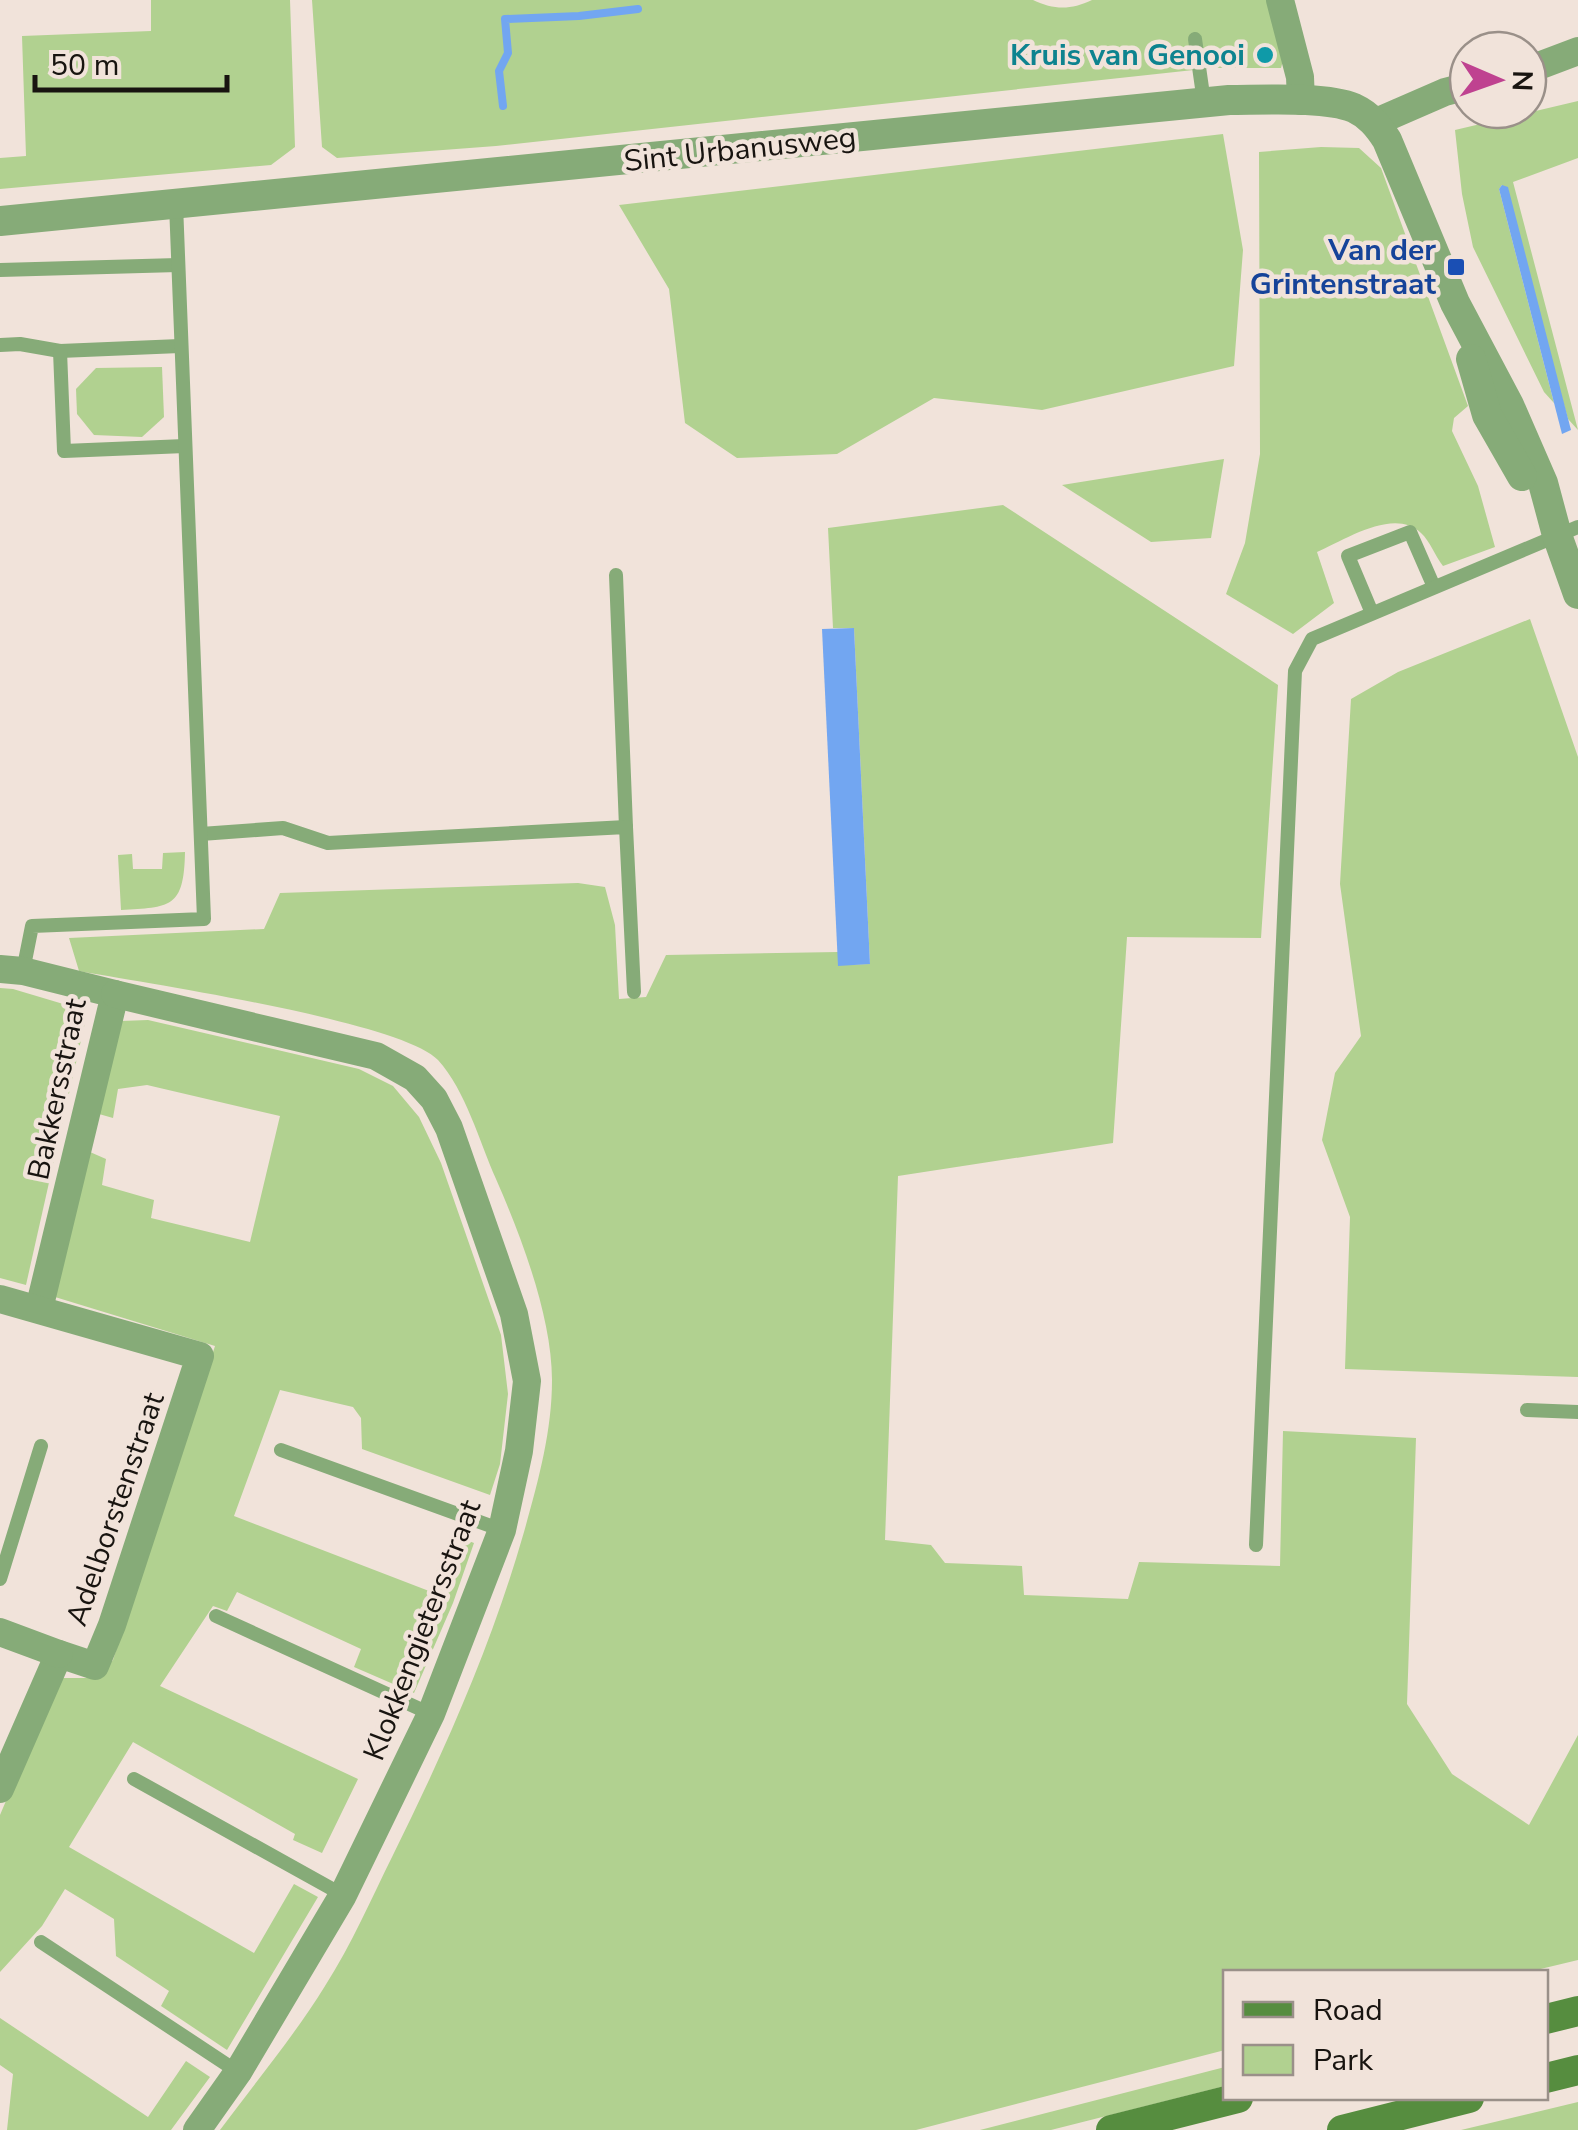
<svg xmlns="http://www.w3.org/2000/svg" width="1578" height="2130" font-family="'Nunito Sans',sans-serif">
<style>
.green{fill:#b1d190}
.water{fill:#72a6f1}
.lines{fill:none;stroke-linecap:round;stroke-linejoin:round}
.stream{stroke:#72a6f1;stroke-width:8}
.service{stroke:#86ab78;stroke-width:14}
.minor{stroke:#86ab78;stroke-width:28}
.tertiary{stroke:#86ab78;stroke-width:30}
.secondary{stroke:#568d3f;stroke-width:30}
.culture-dot{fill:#0f9aa8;stroke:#f1e3da;stroke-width:4}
.transit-dot{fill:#1a4fb4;stroke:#f1e3da;stroke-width:4}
.labels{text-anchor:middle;stroke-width:9;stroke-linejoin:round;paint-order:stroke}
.culture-label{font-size:30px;font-weight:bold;fill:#0d838f;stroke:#f1e3da;text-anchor:end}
.street-label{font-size:30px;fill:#181410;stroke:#f1e3da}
.transit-label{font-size:30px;font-weight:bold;fill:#164399;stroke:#f1e3da;text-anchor:end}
</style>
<rect width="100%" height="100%" fill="#f1e3da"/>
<g class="green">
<path d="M 151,0 L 290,0 L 295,147 L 271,165 L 0,189 L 0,158 L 26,156 L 22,36 L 151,31 Z"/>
<path d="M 312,0 L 1033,0 C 1054,10 1071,10 1092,0 L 1271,0 L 1285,53 L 1281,68 L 1212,68 L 496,146 L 337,158 L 322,147 Z"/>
<path d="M 1578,101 L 1578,158 L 1513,182 L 1578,430 L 1568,419 L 1502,185 L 1499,189 L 1554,403 L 1544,392 L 1473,247 L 1462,194 L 1455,130 Z"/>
<path d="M 1223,134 L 1243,250 L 1234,366 L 1042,410 L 934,398 L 837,454 L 737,458 L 685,423 L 669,289 L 619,205 Z"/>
<path d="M 1321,147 L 1359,148 L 1381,168 L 1468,406 L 1454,418 L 1452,431 L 1478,486 L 1495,547 L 1443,566 C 1435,556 1430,541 1421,533 C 1394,507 1345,540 1317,552 L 1334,603 L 1293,634 L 1226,594 L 1245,543 L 1260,454 L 1259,152 Z"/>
<path d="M 162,367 L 164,417 L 142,437 L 94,435 L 77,414 L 76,389 L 96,368 Z"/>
<path d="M 1224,459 L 1211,538 L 1151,542 L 1062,485 Z"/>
<path d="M 1003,505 L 1278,685 L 1261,938 L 1127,937 L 1113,1143 L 898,1176 L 885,1540 L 931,1545 L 945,1563 L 1022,1566 L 1024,1595 L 1128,1599 L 1139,1562 L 1280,1566 L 1283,1431 L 1416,1438 L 1407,1704 L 1452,1774 L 1529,1825 L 1578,1735 L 1578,1960 L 1528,1972 L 1226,1972 L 1225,2050 L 916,2130 L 220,2130 C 255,2083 294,2036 325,1986 C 352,1944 371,1899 393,1855 C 445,1750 492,1644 524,1532 C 538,1482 552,1432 552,1380 C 552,1317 521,1236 496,1179 C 479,1141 466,1091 438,1060 C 401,1021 144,983 79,971 L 69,938 L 264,929 L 280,893 L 578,883 L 605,887 L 615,925 L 619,999 L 646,997 L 666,955 L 838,952 L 839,965 L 870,964 L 854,628 L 833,628 L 828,528 Z"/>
<path d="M 1530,619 L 1578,757 L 1578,1377 L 1345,1369 L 1350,1217 L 1322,1140 L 1335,1073 L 1361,1036 L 1340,884 L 1351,699 L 1398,672 Z"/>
<path d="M 185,852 C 184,909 170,907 121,910 L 118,855 L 132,854 L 133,869 L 162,869 L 163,853 Z"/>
<path d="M 0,988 L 13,989 L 80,1009 L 86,1018 L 26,1285 L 0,1278 Z"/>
<path d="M 148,1020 L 359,1069 L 393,1086 L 419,1117 L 441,1163 L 501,1335 L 508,1394 L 500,1464 L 490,1495 L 362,1449 L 361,1418 L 353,1407 L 280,1390 L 234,1516 L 429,1591 L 451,1534 L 474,1543 L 453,1603 L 414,1693 L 354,1667 L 361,1649 L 237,1592 L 227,1611 L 213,1606 L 160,1686 L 358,1779 L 322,1853 L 293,1840 L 295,1834 L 133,1742 L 69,1847 L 254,1953 L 294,1884 L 318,1897 L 227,2050 L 161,2006 L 169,1991 L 116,1956 L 114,1919 L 65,1889 L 42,1926 L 0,1972 L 0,1815 L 58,1678 L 97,1678 L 113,1660 L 215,1346 L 55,1297 L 90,1152 L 106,1159 L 102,1185 L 154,1200 L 151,1218 L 250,1242 L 280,1116 L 147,1085 L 118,1089 L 113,1118 L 99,1114 L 121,1021 Z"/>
<path d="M 0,2018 L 148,2117 L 186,2061 L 210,2077 L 171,2130 L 7,2130 L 13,2074 L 0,2065 Z"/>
<path d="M 1225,2067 L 1225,2086 L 1051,2130 L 980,2130 Z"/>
<path d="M 1578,2102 L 1578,2130 L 1461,2130 Z"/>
</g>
<g class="water">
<path d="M 1502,185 L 1508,187 L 1571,430 L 1562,434 L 1499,189 Z"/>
<path d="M 854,628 L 870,964 L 838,966 L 822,629 Z"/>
</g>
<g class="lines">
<path class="stream" d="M 503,106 L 499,71 L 508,53 L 505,19 L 579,16 L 638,9"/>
<g class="service">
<path d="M 1195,39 L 1204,102"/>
<path d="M 0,270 L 178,265"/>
<path d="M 0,345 L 20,344 L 60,351 L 180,346"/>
<path d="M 60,351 L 64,451 L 185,446"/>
<path d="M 616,575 L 626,827"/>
<path d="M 1372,613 L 1348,556 L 1410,532 L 1434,587"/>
<path d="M 201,834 L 283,828 L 328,843 L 626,827 L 634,992"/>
<path d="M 23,971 L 32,926 L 204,919 L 176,204"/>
<path d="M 1527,1410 L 1578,1412"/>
<path d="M 281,1450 L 502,1530"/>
<path d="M 1256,1545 L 1295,671 L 1312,639 L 1578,527"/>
<path d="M 0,1579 L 41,1446"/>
<path d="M 216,1616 L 431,1714"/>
<path d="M 134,1779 L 343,1895"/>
<path d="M 41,1942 L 238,2072"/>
</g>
<g class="minor">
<path d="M 1280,0 L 1300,77 L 1301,101"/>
<path d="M 1528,70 L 1578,51"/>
<path d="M 1376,122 L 1445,92 L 1468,86"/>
<path d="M 0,969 L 23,971 L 115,994 L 39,1309"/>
<path d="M 115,994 L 376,1056 L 415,1078 L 434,1099 L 449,1128 L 514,1314 L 527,1381 L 519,1451 L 502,1530 L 431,1714 L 343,1895 L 238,2072 L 197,2130"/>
<path d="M 0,1299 L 200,1356 L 112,1625 L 95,1666 L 59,1654 L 0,1789"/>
<path d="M 0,1632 L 59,1654"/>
</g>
<g class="tertiary">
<path d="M 0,221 L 1229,100 C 1261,100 1326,96 1354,108 C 1369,115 1378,126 1387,140 L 1455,303 L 1509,405 L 1543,483 L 1557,535 L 1578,594"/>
<path d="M 1471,359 L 1487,415 L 1522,476"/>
</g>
<g class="secondary">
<path d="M 1546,2019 L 1578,2011"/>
<path d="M 1546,2078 L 1578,2070"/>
<path d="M 1111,2130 L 1238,2098"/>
<path d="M 1342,2130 L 1469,2098"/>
</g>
</g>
<circle class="culture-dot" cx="1265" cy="55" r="10"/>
<rect class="transit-dot" x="1446" y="257" width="20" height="20" rx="5"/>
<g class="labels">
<g class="culture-label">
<text x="1245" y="65">Kruis van Genooi</text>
</g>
<g class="street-label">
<text transform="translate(740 149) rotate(-6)" y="10">Sint Urbanusweg</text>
<text transform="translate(57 1089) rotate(-78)" y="10">Bakkersstraat</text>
<text transform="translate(115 1509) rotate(-71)" y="10">Adelborstenstraat</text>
<text transform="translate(422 1630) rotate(-69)" y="10">Klokkengietersstraat</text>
</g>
<g class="transit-label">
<text x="1436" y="260">Van der<tspan x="1436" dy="34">Grintenstraat</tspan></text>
</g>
</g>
<rect x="1223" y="1970" width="325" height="130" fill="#f1e3da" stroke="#9a9089" stroke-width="2.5"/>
<rect x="1243" y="2002" width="50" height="15" fill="#568d3f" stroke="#9a9089" stroke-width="2.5"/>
<text x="1313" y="2020" font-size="30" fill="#181410">Road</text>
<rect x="1243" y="2045" width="50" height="30" fill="#b1d190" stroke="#9a9089" stroke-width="2.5"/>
<text x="1313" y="2070" font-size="30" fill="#181410">Park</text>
<g transform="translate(1498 80) rotate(92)"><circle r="48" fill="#f1e3da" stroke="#9a9089" stroke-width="2.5"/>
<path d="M0-8L18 38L0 25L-18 38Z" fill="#bf4290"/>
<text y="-15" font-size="28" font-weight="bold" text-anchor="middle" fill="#181410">N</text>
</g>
<path d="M35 75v15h192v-15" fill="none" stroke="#181410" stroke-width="5"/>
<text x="50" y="75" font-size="30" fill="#181410" stroke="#f1e3da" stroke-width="8" paint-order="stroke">50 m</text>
</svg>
